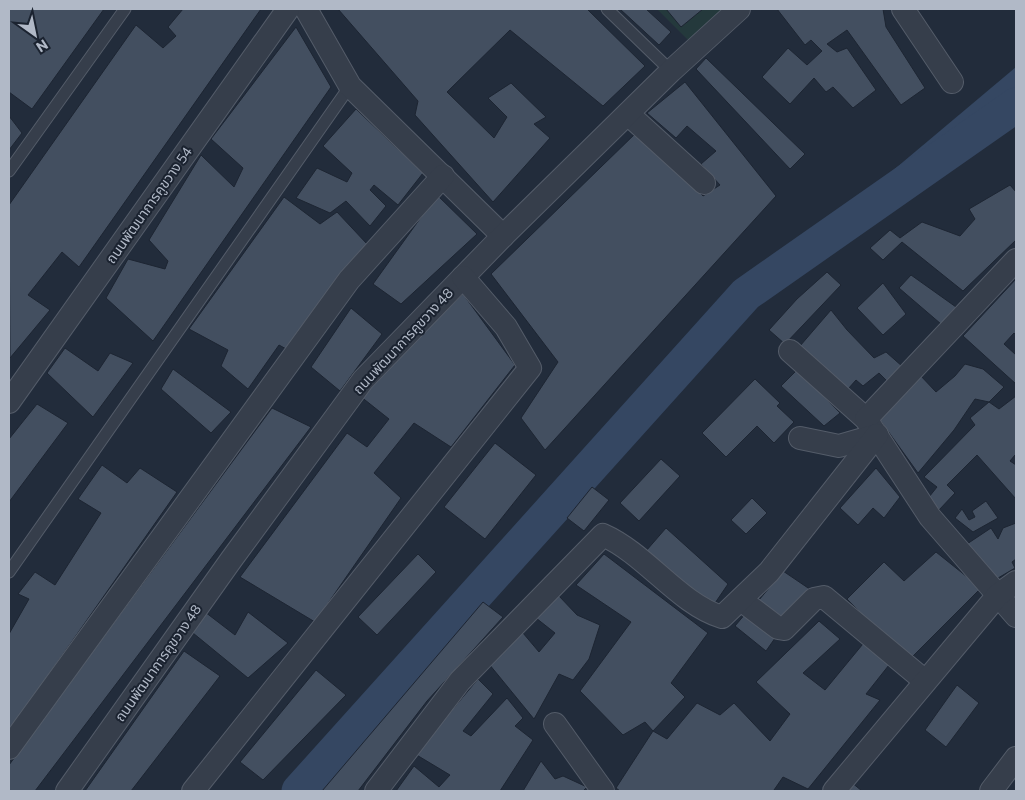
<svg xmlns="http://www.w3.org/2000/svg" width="1025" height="800" font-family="Commissioner,'Noto Sans Thai',sans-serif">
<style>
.green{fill:#24393c}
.water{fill:#354762}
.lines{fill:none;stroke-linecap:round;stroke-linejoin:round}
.river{stroke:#354762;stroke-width:35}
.building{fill:#434f60;stroke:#1d2532}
.service-casing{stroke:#545c69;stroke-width:13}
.minor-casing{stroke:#545c69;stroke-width:24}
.service{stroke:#363e4b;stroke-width:11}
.minor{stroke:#363e4b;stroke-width:22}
.labels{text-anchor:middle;stroke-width:4;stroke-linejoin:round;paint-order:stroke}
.street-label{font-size:14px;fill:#b1b9c7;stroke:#1b2330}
</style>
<rect width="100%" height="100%" fill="#222c3b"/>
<path class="green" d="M 657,9 L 739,9 L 696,48 Z"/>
<path class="water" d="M 1016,67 L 1016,105 L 746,294 Z"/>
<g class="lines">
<path class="river" d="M 299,791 L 746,294 L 1016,105"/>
</g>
<g class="building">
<path d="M 9,9 L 104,9 L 32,109 L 9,92 Z"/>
<path d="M 183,9 L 261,9 L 79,267 L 62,252 L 28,295 L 50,310 L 10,358 L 9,205 L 136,25 L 163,48 L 176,36 L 168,27 Z"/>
<path d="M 338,9 L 587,9 L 645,66 L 603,106 L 510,30 L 447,92 L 494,138 L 507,117 L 488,98 L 511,83 L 546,117 L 534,124 L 550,138 L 493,202 L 415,115 L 418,101 Z"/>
<path d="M 620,9 L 646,9 L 671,32 L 659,45 Z"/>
<path d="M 666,9 L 703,9 L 681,27 Z"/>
<path d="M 777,9 L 883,9 L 886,27 L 925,88 L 901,105 L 847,30 L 827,44 L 837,52 L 847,48 L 876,90 L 853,108 L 833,87 L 826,92 L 814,78 L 790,104 L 762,77 L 788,48 L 807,65 L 822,51 L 811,40 L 805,45 Z"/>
<path d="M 296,27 L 331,87 L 153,341 L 106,298 L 128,259 L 165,269 L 168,261 L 149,240 L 201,155 L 234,187 L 243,168 L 211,139 Z"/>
<path d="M 706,58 L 805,154 L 790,169 L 696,69 Z"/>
<path d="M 685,82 L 776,196 L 545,450 L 521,418 L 558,362 L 491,274 L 638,131 L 703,196 L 720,185 L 701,164 L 716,151 L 687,126 L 676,138 L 647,113 Z"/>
<path d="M 356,109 L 423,173 L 398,205 L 374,185 L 370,190 L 386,206 L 370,226 L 346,201 L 330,213 L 296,198 L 317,168 L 347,182 L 352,173 L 323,146 Z"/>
<path d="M 9,116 L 22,133 L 9,150 Z"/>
<path d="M 1010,185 L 1016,192 L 1016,240 L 963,291 L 902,242 L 883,260 L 870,248 L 890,230 L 900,238 L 922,222 L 960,236 L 975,219 L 969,209 Z"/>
<path d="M 437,195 L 477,234 L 401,304 L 373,284 Z"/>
<path d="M 284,197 L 320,224 L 337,212 L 367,244 L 288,350 L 279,345 L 248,389 L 221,366 L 228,350 L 189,329 Z"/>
<path d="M 827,272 L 841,285 L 785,344 L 769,330 L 797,299 Z"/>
<path d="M 911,275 L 956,307 L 941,324 L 899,288 Z"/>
<path d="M 1016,279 L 1016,335 L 1014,333 L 1004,344 L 1016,355 L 1016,384 L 963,336 Z"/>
<path d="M 883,283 L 906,314 L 883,335 L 857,308 Z"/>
<path d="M 463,294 L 515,365 L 451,447 L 414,423 L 374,473 L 401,498 L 315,622 L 240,577 L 347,433 L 367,447 L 389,419 L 360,396 Z"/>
<path d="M 351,308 L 382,334 L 340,391 L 311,367 Z"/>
<path d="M 831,310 L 847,330 L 874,358 L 886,352 L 903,367 L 888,382 L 879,373 L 863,386 L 856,380 L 848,389 L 800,346 Z"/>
<path d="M 65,348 L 98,371 L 110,353 L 133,363 L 93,417 L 47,373 Z"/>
<path d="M 965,364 L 983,369 L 1004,387 L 989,402 L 975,399 L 954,430 L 918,473 L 880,420 L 919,374 L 936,392 L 955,376 Z"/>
<path d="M 173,369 L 231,412 L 211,433 L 161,389 Z"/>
<path d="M 798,369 L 840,413 L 824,426 L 781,386 Z"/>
<path d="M 755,379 L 780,403 L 777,406 L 794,422 L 774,443 L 757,426 L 726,457 L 702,433 Z"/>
<path d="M 1016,396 L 1016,457 L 1015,455 L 1010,461 L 1016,465 L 1016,499 L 977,455 L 947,485 L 955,493 L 939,510 L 929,497 L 937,487 L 924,477 L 975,425 L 970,418 L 989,402 L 999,409 Z"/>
<path d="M 37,404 L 68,423 L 9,502 L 9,439 Z"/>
<path d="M 272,408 L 311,427 L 35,791 L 9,791 L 9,765 Z"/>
<path d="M 495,443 L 536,475 L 485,539 L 444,507 Z"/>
<path d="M 661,459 L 680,476 L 639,521 L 620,503 Z"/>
<path d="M 102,465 L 127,483 L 140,468 L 177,492 L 9,731 L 9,634 L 29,599 L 18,594 L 35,572 L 55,585 L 101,513 L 78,499 Z"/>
<path d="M 876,468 L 900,497 L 884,518 L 873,508 L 858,525 L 840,508 Z"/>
<path d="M 592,487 L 609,500 L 584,531 L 567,518 Z"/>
<path d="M 752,498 L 767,513 L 746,534 L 731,520 Z"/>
<path d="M 986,501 L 998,518 L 973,532 L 955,518 L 962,509 L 969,520 L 975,517 L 972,511 Z"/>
<path d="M 1016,523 L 1016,559 L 1012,562 L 1015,568 L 993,581 L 967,544 L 991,528 L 998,539 L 1003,528 Z"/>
<path d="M 666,528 L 728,584 L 713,606 L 646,551 Z"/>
<path d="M 936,552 L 981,588 L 908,661 L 847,599 L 884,562 L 904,581 Z"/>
<path d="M 418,554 L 436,572 L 377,635 L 358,617 Z"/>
<path d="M 604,554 L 708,633 L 671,683 L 685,697 L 653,731 L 645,722 L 623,735 L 580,691 L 631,622 L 576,585 Z"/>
<path d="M 783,571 L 814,592 L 790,623 L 759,600 Z"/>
<path d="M 559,596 L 577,615 L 600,625 L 589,659 L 573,680 L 559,674 L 534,719 L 489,664 L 523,633 L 539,652 L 555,633 L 536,618 Z"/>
<path d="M 483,602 L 503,617 L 427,701 L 358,791 L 322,791 Z"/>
<path d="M 205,612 L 235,635 L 248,612 L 288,643 L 248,678 L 193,633 Z"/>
<path d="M 746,613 L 780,631 L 766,651 L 735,626 Z"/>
<path d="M 819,621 L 840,639 L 803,673 L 825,690 L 867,639 L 889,665 L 866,694 L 880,700 L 808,789 L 783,777 L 774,790 L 776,791 L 620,791 L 616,788 L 653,731 L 667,739 L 697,703 L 720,715 L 734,703 L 770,741 L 790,714 L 756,682 Z"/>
<path d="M 184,651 L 220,676 L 131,791 L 85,791 Z"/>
<path d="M 316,670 L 346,695 L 263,780 L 240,762 Z"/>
<path d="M 478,679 L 493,694 L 463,731 L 471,736 L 507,698 L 523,718 L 515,726 L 533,740 L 500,791 L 396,791 L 414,766 L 439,787 L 450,775 L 415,754 Z"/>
<path d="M 957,685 L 979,703 L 946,747 L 925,730 Z"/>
<path d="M 541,761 L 555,779 L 563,776 L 587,787 L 583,791 L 523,791 Z"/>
<path d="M 851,782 L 862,791 L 844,791 Z"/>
</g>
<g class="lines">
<g class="service-casing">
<g id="service">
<path d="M 607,9 L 671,71"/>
<path d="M 9,171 L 125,9"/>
<path d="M 9,572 L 350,86"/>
</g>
</g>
<g class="minor-casing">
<g id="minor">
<path d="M 306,9 L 350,86 L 503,236"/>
<path d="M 903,9 L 952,82"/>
<path d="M 628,114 L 704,183"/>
<path d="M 790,351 L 866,419 L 930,517 L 1016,616"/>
<path d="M 9,402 L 288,9"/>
<path d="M 866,419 L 1016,260"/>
<path d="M 800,438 L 839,446 L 877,435"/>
<path d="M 741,600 L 778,628 L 784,629 L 814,599 L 824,597 L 925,681"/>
<path d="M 555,724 L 603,791"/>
<path d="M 9,748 L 349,280 L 443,176"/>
<path d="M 67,791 L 231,560 L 363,380 L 503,236 L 671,71 L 739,9"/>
<path d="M 193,791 L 530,368 L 506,327 L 463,277"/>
<path d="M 376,791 L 460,681 L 603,535 C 646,554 679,604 722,617 L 769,572 L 877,435"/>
<path d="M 834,791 L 998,595 L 1016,582"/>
<path d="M 991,791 L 1016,758"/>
</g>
</g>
<use href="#service" class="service"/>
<use href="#minor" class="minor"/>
</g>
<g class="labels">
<g class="street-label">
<text transform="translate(149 205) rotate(-55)" y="5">ถนนพัฒนาการคูขวาง 54</text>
<text transform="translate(403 341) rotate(-47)" y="5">ถนนพัฒนาการคูขวาง 48</text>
<text transform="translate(158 663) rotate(-55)" y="5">ถนนพัฒนาการคูขวาง 48</text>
</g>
</g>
<rect width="1025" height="800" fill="none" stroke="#b1b9c7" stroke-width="20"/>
<g transform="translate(35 35) rotate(147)" stroke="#1b2330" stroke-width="4" paint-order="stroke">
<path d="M0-4L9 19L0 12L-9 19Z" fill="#b1b9c7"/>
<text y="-8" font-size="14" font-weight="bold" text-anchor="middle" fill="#b1b9c7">N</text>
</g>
</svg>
